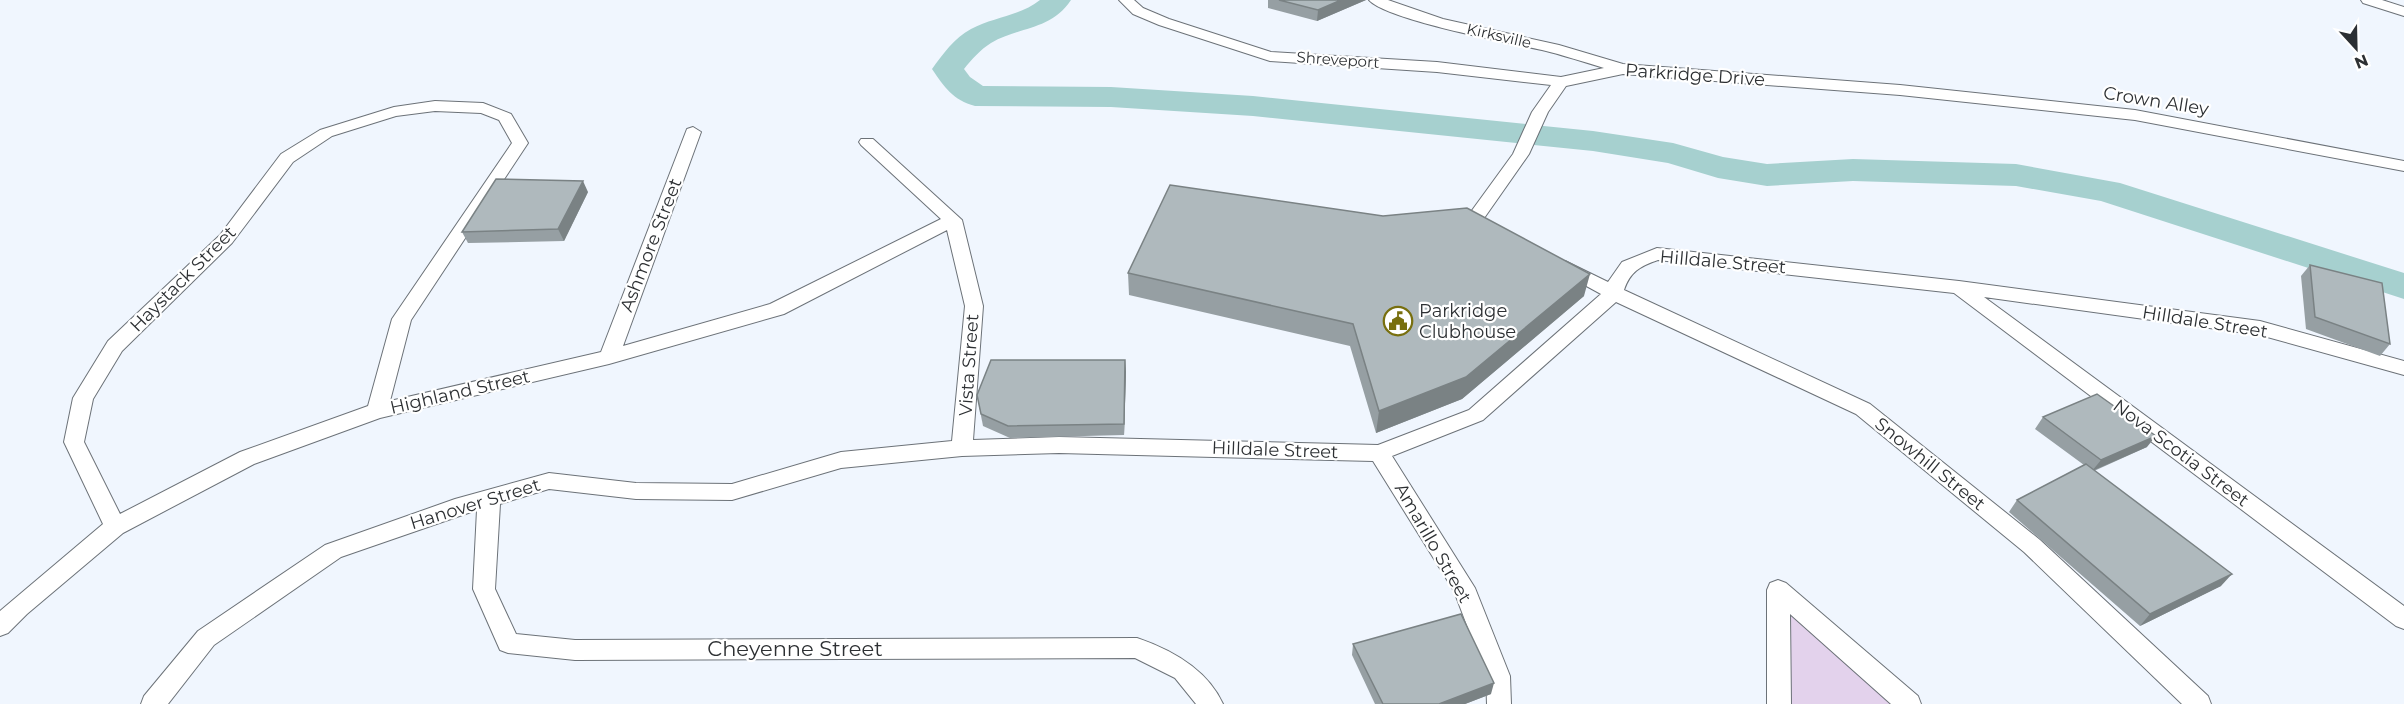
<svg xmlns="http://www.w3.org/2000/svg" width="2404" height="704" font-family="Montserrat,sans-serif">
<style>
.green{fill:#e3d2ec}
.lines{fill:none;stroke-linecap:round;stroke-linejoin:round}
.river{fill:#a6d0cf;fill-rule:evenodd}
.minor-casing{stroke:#6c7278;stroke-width:2}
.minor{fill:#fff;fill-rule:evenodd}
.wall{fill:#969fa3}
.shaded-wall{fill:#7a8284}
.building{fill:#afb9bd;stroke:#7a8284;stroke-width:1.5}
.labels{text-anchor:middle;stroke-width:4.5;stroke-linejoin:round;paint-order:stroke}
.far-street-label{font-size:15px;fill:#2d3033;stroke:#fff}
.street-label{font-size:18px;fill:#2d3033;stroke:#fff}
.poi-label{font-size:18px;fill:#2d3033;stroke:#fff;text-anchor:start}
.near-street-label{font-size:21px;fill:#2d3033;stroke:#fff}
</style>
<rect width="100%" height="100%" fill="#f0f6fe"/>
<path class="green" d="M 1782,597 L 1908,704 L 1781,704 Z"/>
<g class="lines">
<path class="river" d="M 1040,0 L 1071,0 C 1050,31 1020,26 991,43 C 980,50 972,59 964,69 L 970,77 L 983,86 L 1111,87 L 1253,96 L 1593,131 L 1673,143 L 1723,157 L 1767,164 L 1853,159 L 2016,164 L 2120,183 L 2404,273 L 2404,299 L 2101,201 L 2016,186 L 1853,181 L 1767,186 L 1718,178 L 1668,163 L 1593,151 L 1253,116 L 1111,107 L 975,106 C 953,100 944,87 932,69 C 943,54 954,38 971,29 C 994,17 1020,16 1040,0 Z"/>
<g class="minor-casing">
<g id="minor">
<path d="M 1119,0 L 1134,0 L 1143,8 L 1169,19 L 1271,52 L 1437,62 L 1561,77 L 1604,68 C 1584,62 1563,55 1542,50 C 1510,43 1387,20 1369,0 L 1388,0 L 1443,19 L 1559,45 L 1623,64 L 1900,85 L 2135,110 L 2404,161 L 2404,171 L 2135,120 L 1900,95 L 1623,74 L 1566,86 L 1548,112 L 1529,154 L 1480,224 L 1468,224 L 1465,220 L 1513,154 L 1532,112 L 1551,85 L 1437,72 L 1270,61 L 1159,25 L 1133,14 Z"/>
<path d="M 2361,0 L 2382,0 L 2404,7 L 2404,16 L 2363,3 Z"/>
<path d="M 435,101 L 483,103 L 511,114 L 528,143 L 411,320 L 390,401 L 601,352 L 687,129 L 693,127 L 701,132 L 623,346 L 770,304 L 941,219 L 861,145 L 859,142 L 861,139 L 873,139 L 962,220 L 983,306 L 973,440 L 1059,437 L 1378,445 L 1469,410 L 1601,294 L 1559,271 L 1556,267 L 1559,263 L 1565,261 L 1608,282 L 1622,262 L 1657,248 L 1959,281 L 2260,321 L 2404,361 L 2404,375 L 2260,335 L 1984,297 L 2404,606 L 2404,629 L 2396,626 L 1954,293 L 1658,260 C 1640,266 1630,272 1624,290 L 1870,404 L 2040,540 L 2208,696 L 2211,704 L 2182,704 L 2024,552 L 1856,414 L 1616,302 L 1483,420 L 1392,456 L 1475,588 L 1510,676 L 1511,704 L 1487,704 L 1486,676 L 1454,591 L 1373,461 L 1059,453 L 962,456 L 841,468 L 732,500 L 636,499 L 549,489 L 500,504 L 495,589 L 516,634 L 575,640 L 1137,638 C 1172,650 1207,669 1223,704 L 1196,704 L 1175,678 L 1135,658 L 575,660 L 508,653 L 500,650 L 473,589 L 477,510 L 341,557 L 214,645 L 168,704 L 141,704 L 144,696 L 198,631 L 325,545 L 455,499 L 549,473 L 636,483 L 732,484 L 841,452 L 952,441 L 965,306 L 947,230 L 784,314 L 609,364 L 380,418 L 254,464 L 123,533 L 27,614 L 8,633 L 0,636 L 0,611 L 103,524 L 64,442 L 73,398 L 108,341 L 220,235 L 281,154 L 320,130 L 394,107 ZM 435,111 L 481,113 L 499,120 L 512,143 L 392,319 L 368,406 L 240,452 L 120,514 L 84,442 L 93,399 L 122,351 L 232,243 L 293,162 L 332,136 L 396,116 Z"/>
<path d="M 1778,580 L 1786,583 L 1918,696 L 1921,704 L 1891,704 L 1790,614 L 1791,704 L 1767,704 L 1767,590 L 1770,583 Z"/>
</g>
</g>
<use href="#minor" class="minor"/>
</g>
<g class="wall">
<path d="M 1268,0 L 1366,0 L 1317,21 L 1268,8 Z"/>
<path d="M 588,192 L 564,241 L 468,243 L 462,232 Z"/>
<path d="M 2310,265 L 2390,344 L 2380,356 L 2306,329 L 2301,276 Z"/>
<path d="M 1128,273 L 1584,296 L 1462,399 L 1376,433 L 1350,346 L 1129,295 Z"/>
<path d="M 1125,360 L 1126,372 L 1124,435 L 1010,438 L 983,426 L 977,395 Z"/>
<path d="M 2043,417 L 2147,447 L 2094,471 L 2221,586 L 2140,626 L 2009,512 L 2017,500 L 2084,465 L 2035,429 Z"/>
<path d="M 1353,644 L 1491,694 L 1465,704 L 1375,704 L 1352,655 Z"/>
</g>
<g class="shaded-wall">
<path d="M 1341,0 L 1366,0 L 1317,21 L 1318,10 Z"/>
<path d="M 583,181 L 588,192 L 564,241 L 558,229 Z"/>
<path d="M 1590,274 L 1584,296 L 1462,399 L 1376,433 L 1379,411 Z"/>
<path d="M 1125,360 L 1126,372 L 1124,435 L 1124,424 Z"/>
<path d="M 2156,436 L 2147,447 L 2092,471 L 2101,460 Z"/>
<path d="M 2232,574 L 2221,586 L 2140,626 L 2150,614 Z"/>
<path d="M 1494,683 L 1491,694 L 1465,704 L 1439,704 Z"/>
</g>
<g class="building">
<path d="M 1279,0 L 1341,0 L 1318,10 Z"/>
<path d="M 496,179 L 583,181 L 558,229 L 462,232 Z"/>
<path d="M 1170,185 L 1383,216 L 1467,208 L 1590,274 L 1466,377 L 1379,411 L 1353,324 L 1128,273 Z"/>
<path d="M 2310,265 L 2382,283 L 2390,344 L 2315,317 Z"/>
<path d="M 991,360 L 1125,360 L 1124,424 L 1008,426 L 981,414 L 977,395 Z"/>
<path d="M 2097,394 L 2156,436 L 2101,460 L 2043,417 Z"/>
<path d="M 2086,464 L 2232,574 L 2150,614 L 2017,500 Z"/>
<path d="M 1461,614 L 1494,683 L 1439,704 L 1383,704 L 1353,644 Z"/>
</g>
<defs>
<g id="civic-ring" transform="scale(1.5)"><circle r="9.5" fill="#fff" stroke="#786f0e" stroke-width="1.5"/><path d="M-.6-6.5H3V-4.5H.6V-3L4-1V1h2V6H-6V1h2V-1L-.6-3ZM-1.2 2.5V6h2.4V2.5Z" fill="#786f0e"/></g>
</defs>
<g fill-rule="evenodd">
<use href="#civic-ring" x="1398" y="321"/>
</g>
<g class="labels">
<g class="far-street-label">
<text transform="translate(1499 36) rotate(13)" y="5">Kirksville</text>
<text transform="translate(1338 60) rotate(4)" y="5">Shreveport</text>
</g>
<g class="street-label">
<text transform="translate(1695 75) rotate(4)" y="6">Parkridge Drive</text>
<text transform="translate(2156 101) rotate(9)" y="6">Crown Alley</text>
<text transform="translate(651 245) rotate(-69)" y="6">Ashmore Street</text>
<text transform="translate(1723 262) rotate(5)" y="6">Hilldale Street</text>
<text transform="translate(183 279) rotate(-45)" y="6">Haystack Street</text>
<text transform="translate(2205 322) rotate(9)" y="6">Hilldale Street</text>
<text transform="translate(969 365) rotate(-86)" y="6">Vista Street</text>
<text transform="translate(460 392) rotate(-13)" y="6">Highland Street</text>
<text transform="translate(1275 450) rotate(2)" y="6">Hilldale Street</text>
<text transform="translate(2181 453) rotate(37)" y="6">Nova Scotia Street</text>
<text transform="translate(1930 464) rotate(39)" y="6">Snowhill Street</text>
<text transform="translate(475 504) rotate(-17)" y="6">Hanover Street</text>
<text transform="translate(1433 543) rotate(60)" y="6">Amarillo Street</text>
</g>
<g class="poi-label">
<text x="1419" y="317">Parkridge<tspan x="1419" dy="21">Clubhouse</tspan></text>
</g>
<g class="near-street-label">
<text x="795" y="656">Cheyenne Street</text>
</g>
</g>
<g transform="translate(2356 48) rotate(158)" stroke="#ffffff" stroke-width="4.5" paint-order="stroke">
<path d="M0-4.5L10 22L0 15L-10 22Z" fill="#2d3033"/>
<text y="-9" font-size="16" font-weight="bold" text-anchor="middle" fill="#2d3033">N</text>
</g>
</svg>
